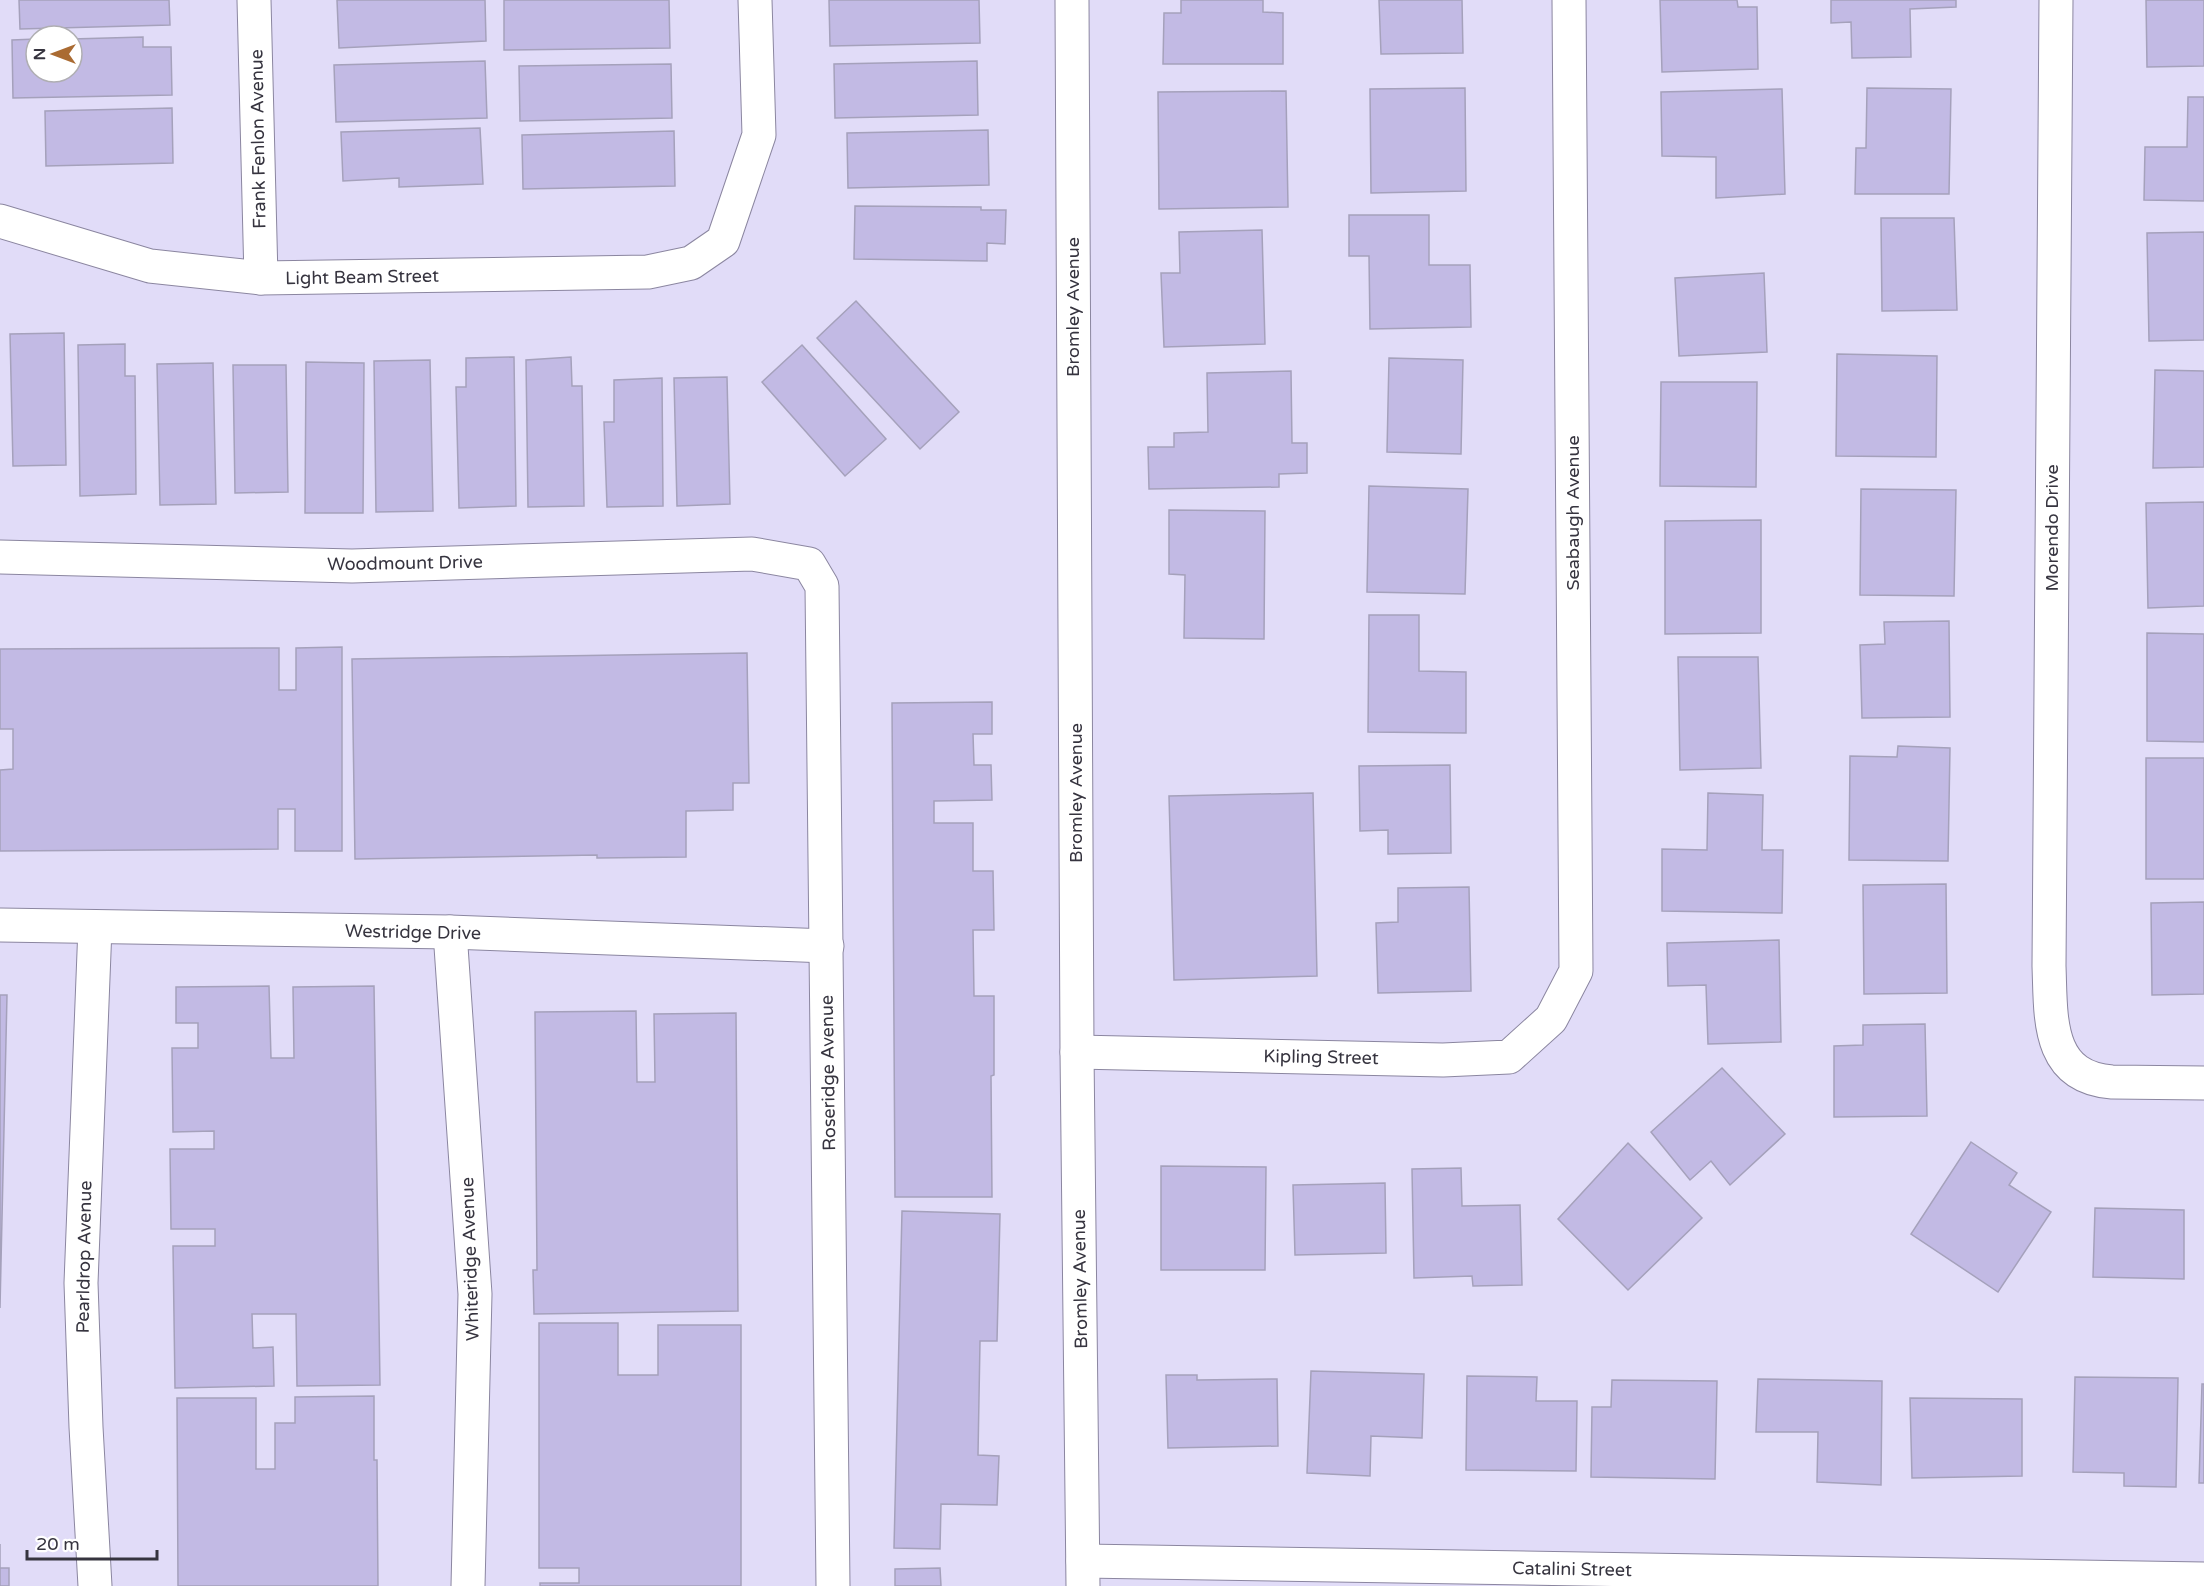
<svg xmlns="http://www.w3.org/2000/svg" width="2204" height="1586" font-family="'Varela Round',sans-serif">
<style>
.building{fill:#c2bae4;stroke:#a5a1bb;stroke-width:1.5}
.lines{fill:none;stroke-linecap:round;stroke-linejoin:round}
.minor-casing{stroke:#8b86a0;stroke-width:35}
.tertiary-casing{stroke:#8b86a0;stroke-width:35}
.minor{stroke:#fff;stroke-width:33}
.tertiary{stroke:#fff;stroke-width:33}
.labels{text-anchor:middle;stroke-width:4.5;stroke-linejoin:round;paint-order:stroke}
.street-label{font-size:18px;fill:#36343f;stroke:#fff}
</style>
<rect width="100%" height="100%" fill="#e1dcf8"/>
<g class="building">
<path d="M 19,0 L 169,0 L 170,25 L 20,29 Z"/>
<path d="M 337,0 L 485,0 L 486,41 L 339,48 Z"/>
<path d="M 504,0 L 669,0 L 670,48 L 504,50 Z"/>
<path d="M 829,0 L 979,0 L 980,43 L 830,46 Z"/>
<path d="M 1181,0 L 1263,0 L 1263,12 L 1283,13 L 1283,64 L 1163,64 L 1164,13 L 1181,13 Z"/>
<path d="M 1379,0 L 1462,0 L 1463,53 L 1381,54 Z"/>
<path d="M 1660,0 L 1737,0 L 1738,7 L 1757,7 L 1758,69 L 1662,72 Z"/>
<path d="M 1831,0 L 1956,0 L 1956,7 L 1910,9 L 1911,57 L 1852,58 L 1851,22 L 1831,23 Z"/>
<path d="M 2146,0 L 2204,0 L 2204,66 L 2147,67 Z"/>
<path d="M 143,37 L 143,47 L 171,47 L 172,95 L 13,98 L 12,40 L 36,39 L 36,72 L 72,72 L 72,39 Z"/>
<path d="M 485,61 L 487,118 L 336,122 L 334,65 Z"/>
<path d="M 977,61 L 978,115 L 835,118 L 834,64 Z"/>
<path d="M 671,64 L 672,118 L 520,121 L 519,66 Z"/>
<path d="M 1465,88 L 1466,191 L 1371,193 L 1370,89 Z"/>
<path d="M 1867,88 L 1951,89 L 1949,194 L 1855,194 L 1856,148 L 1866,148 Z"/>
<path d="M 1782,89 L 1785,194 L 1716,198 L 1716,157 L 1662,156 L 1661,92 Z"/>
<path d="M 1286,91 L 1288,207 L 1159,209 L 1158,92 Z"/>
<path d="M 2188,97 L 2204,97 L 2204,201 L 2144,200 L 2145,147 L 2187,147 Z"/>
<path d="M 172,108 L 173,163 L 46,166 L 45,111 Z"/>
<path d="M 480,128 L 483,184 L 399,187 L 399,178 L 343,181 L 341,132 Z"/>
<path d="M 988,130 L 989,185 L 848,188 L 847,133 Z"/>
<path d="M 674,131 L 675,186 L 523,189 L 522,135 Z"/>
<path d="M 855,206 L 981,207 L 981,210 L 1006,210 L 1005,244 L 987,243 L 987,261 L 854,259 Z"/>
<path d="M 1349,215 L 1429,215 L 1429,265 L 1470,265 L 1471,327 L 1370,329 L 1369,256 L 1349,256 Z"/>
<path d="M 1881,218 L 1954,218 L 1957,310 L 1882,311 Z"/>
<path d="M 1262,230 L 1265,344 L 1164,347 L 1161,273 L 1180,273 L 1179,232 Z"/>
<path d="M 2204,232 L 2204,340 L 2149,341 L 2147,233 Z"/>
<path d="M 1764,273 L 1767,352 L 1679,356 L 1675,278 Z"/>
<path d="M 856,301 L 959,412 L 920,449 L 817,338 Z"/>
<path d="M 64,333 L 66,465 L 13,466 L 10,334 Z"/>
<path d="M 125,344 L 125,376 L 135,376 L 136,494 L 80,496 L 78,345 Z"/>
<path d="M 802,345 L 886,439 L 845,476 L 762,382 Z"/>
<path d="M 1837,354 L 1937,356 L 1936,457 L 1836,456 Z"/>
<path d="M 514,357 L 516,506 L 459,508 L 456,387 L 466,387 L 466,358 Z"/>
<path d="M 571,357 L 572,386 L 582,386 L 584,506 L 528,507 L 526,360 Z"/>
<path d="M 1389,358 L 1463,360 L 1461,454 L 1387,452 Z"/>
<path d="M 430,360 L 433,511 L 376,512 L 374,361 Z"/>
<path d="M 306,362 L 364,363 L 363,513 L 305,513 Z"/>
<path d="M 213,363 L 216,504 L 160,505 L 157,364 Z"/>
<path d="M 233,365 L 286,365 L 288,492 L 235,493 Z"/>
<path d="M 2155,370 L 2204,371 L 2204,467 L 2153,468 Z"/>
<path d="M 1291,371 L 1292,443 L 1307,443 L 1307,473 L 1279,474 L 1279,487 L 1149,489 L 1148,447 L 1174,447 L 1174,433 L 1208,432 L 1207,373 Z"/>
<path d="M 727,377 L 730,504 L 677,506 L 674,378 Z"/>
<path d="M 662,378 L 663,506 L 607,507 L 604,422 L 614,422 L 614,380 Z"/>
<path d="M 1661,382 L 1757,382 L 1756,487 L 1660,486 Z"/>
<path d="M 1369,486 L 1468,489 L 1465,594 L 1367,592 Z"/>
<path d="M 1861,489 L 1956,490 L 1954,596 L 1860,595 Z"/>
<path d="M 2204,502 L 2204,606 L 2148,608 L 2146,503 Z"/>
<path d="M 1169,510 L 1265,511 L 1264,639 L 1184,638 L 1185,575 L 1169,574 Z"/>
<path d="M 1761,520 L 1761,633 L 1665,634 L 1665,521 Z"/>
<path d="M 1369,615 L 1419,615 L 1419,671 L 1466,672 L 1466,733 L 1368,732 Z"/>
<path d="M 1949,621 L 1950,717 L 1862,718 L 1860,645 L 1885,644 L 1884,622 Z"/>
<path d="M 2147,633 L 2204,634 L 2204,742 L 2147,741 Z"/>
<path d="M 342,647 L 342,851 L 295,851 L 295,809 L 278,809 L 278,849 L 0,851 L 0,770 L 13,769 L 13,729 L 0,729 L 0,649 L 279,648 L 279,690 L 296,690 L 296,648 Z"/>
<path d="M 747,653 L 749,783 L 733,783 L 733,810 L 686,811 L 686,857 L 597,858 L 597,855 L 355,859 L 352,659 Z"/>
<path d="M 1678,657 L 1758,657 L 1761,768 L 1680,770 Z"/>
<path d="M 992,702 L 992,734 L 973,734 L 974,765 L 991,765 L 992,800 L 934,801 L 934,823 L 973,823 L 973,871 L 993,871 L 994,930 L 973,930 L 974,996 L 994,996 L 994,1075 L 991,1076 L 992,1197 L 895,1197 L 892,703 Z"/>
<path d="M 1898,746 L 1950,748 L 1948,861 L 1849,860 L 1850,756 L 1897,757 Z"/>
<rect x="2146" y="758" width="58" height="121"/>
<path d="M 1450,765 L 1451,853 L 1388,854 L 1388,830 L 1360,831 L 1359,766 Z"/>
<path d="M 1313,793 L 1317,976 L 1174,980 L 1169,796 Z"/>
<path d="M 1708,793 L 1763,795 L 1762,850 L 1783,850 L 1782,913 L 1662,911 L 1662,849 L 1707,850 Z"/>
<path d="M 1946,884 L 1947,993 L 1864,994 L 1863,885 Z"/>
<path d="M 1469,887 L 1471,991 L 1378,993 L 1376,923 L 1398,922 L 1398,888 Z"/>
<path d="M 2204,902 L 2204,994 L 2152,995 L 2151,903 Z"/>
<path d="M 1779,940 L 1781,1042 L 1708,1044 L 1706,985 L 1668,986 L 1667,943 Z"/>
<path d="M 269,986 L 271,1058 L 294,1058 L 293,987 L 374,986 L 380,1385 L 297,1386 L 296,1314 L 252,1314 L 253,1348 L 273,1347 L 274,1386 L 175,1388 L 173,1246 L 215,1246 L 215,1229 L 171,1229 L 170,1149 L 214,1149 L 214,1131 L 173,1132 L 172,1048 L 198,1048 L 198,1023 L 176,1023 L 176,987 Z"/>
<path d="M 0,995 L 7,995 L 0,1308 Z"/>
<path d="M 636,1011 L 637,1082 L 655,1082 L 654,1014 L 736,1013 L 738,1311 L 534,1314 L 533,1270 L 537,1270 L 535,1012 Z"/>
<path d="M 1925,1024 L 1927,1116 L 1834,1117 L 1834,1046 L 1863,1045 L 1863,1025 Z"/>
<path d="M 1722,1068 L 1785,1134 L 1730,1185 L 1711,1161 L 1690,1180 L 1651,1132 Z"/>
<path d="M 1971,1142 L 2017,1173 L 2009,1185 L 2051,1212 L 1998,1292 L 1911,1234 Z"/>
<path d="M 1628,1143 L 1702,1218 L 1628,1290 L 1558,1219 Z"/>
<path d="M 1161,1166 L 1266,1167 L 1265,1270 L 1161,1270 Z"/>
<path d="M 1461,1168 L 1462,1206 L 1520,1205 L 1522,1285 L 1473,1286 L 1472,1276 L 1414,1278 L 1412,1169 Z"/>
<path d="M 1385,1183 L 1386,1253 L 1295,1255 L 1293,1185 Z"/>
<path d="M 2095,1208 L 2184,1210 L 2184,1279 L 2093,1277 Z"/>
<path d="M 902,1211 L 1000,1214 L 997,1341 L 980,1341 L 978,1455 L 999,1456 L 997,1505 L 941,1504 L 940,1549 L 894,1548 Z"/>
<path d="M 539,1323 L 618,1323 L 618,1375 L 658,1375 L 658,1325 L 741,1325 L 741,1586 L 540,1586 L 540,1583 L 579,1583 L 579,1568 L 539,1568 Z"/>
<path d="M 1311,1371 L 1424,1374 L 1422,1438 L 1371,1436 L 1370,1476 L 1307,1473 Z"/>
<path d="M 1166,1375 L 1197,1375 L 1197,1380 L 1277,1379 L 1278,1446 L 1168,1448 Z"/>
<path d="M 1467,1376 L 1537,1377 L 1536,1401 L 1577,1401 L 1576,1471 L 1466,1470 Z"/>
<path d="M 2075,1377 L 2178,1378 L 2176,1487 L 2124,1486 L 2124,1473 L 2073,1472 Z"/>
<path d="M 1758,1379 L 1882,1381 L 1881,1485 L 1817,1482 L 1818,1432 L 1756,1432 Z"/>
<path d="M 1612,1380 L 1717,1381 L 1715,1479 L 1591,1477 L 1592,1407 L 1611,1407 Z"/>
<path d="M 2202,1384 L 2204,1384 L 2204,1483 L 2199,1483 Z"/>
<path d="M 374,1396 L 374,1460 L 377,1460 L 378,1586 L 178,1586 L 177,1398 L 256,1398 L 256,1469 L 275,1469 L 275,1423 L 295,1423 L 295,1397 Z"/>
<path d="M 1910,1398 L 2022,1399 L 2022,1476 L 1912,1478 Z"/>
<path d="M 0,1544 L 0,1568 L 9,1568 L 9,1586 L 0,1586 Z"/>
<path d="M 940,1568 L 941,1586 L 895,1586 L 895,1569 Z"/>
</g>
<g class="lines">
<g class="minor-casing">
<g id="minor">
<path d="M 254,0 L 261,278"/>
<path d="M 2056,0 L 2049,966 C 2051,1017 2046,1077 2112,1082 L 2204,1083"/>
<path d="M 0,221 L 150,266 L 261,278 L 648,272 L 691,263 L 723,241 L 759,135 L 755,0"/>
<path d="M 0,557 L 352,566 L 752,554 L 809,564 L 822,586 L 833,1586"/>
<path d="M 0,925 L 450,932 L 827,946"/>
<path d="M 95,927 L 81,1283 L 86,1427 L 95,1586"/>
<path d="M 450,932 L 475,1294 L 468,1586"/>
<path d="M 1077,1052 L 1443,1060 L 1509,1057 L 1551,1019 L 1576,971 L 1569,0"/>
<path d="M 1083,1561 L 2204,1579"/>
</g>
</g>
<g class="tertiary-casing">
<path id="tertiary" d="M 1072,0 L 1077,1052 L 1083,1586"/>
</g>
<use href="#minor" class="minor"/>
<use href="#tertiary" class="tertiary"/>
</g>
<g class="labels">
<g class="street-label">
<text transform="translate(258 139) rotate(-91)" y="6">Frank Fenlon Avenue</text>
<text transform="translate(362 277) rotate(-1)" y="6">Light Beam Street</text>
<text transform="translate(1073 307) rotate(-90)" y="6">Bromley Avenue</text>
<text transform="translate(1573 513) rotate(-90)" y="6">Seabaugh Avenue</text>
<text transform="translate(2052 528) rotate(-90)" y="6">Morendo Drive</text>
<text transform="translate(405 563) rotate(-1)" y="6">Woodmount Drive</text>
<text transform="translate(1076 793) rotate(-90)" y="6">Bromley Avenue</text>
<text transform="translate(413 932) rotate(1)" y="6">Westridge Drive</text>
<text transform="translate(1321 1057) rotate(1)" y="6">Kipling Street</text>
<text transform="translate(828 1073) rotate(-91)" y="6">Roseridge Avenue</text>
<text transform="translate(84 1257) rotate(-89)" y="6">Pearldrop Avenue</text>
<text transform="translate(470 1259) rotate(-92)" y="6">Whiteridge Avenue</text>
<text transform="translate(1080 1279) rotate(-91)" y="6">Bromley Avenue</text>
<text transform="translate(1572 1569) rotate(1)" y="6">Catalini Street</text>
</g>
</g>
<g transform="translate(54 54) rotate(270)"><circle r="28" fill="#ffffff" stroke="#afaeb2" stroke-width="1.5"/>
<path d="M0-4.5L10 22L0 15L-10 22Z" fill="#aa6b32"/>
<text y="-9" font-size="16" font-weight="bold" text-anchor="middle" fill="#36343f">N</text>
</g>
<path d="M27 1550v9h130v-9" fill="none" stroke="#36343f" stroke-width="3"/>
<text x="36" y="1550" font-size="18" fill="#36343f" stroke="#ffffff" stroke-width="4.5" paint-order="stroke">20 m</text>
</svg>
